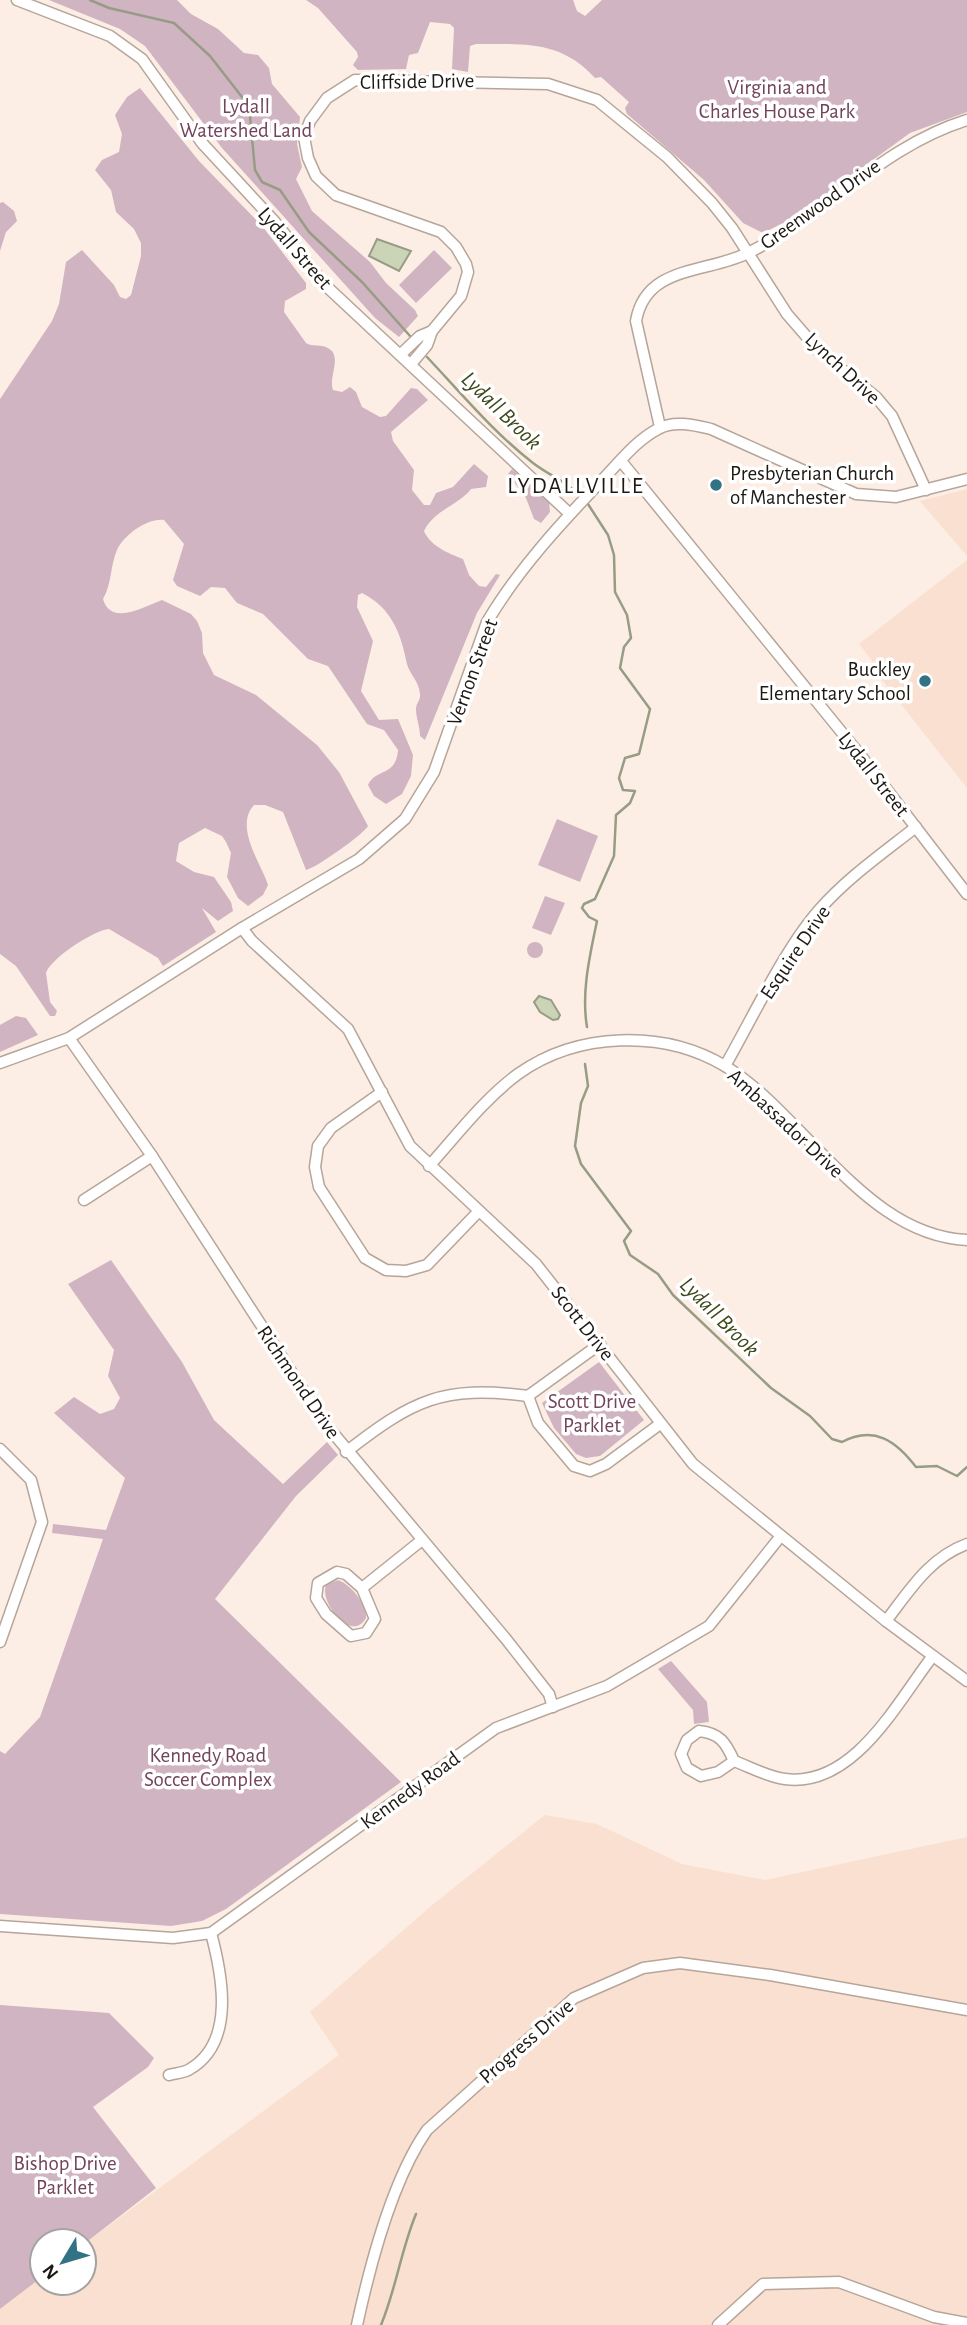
<svg xmlns="http://www.w3.org/2000/svg" width="967" height="2325" font-family="'Alegreya Sans',sans-serif">
<style>
.built{fill:#fae0d0}
.green{fill:#d1b4c1}
.water{fill:#cbd4b6;stroke:#979c85;stroke-width:2}
.lines{fill:none;stroke-linecap:round;stroke-linejoin:round}
.stream{stroke:#979c85;stroke-width:2.5}
.minor-casing{stroke:#b6a599;stroke-width:13}
.minor{stroke:#fff;stroke-width:10}
.poi-dot{fill:#317385;stroke:#fff;stroke-width:2.5}
.labels{text-anchor:middle;stroke-width:7;stroke-linejoin:round;paint-order:stroke}
.street-label{font-size:21px;fill:#1e1813;stroke:#fff}
.park-label{font-size:21px;fill:#724359;stroke:#fff}
.poi-label{font-size:21px;fill:#1e1813;stroke:#fff;text-anchor:start}
.water-label{font-size:23px;font-style:italic;fill:#3e4919;stroke:#fff}
.neighbourhood-label{font-size:23px;letter-spacing:2px;fill:#1e1813;stroke:#fff}
</style>
<rect width="100%" height="100%" fill="#fdeee5"/>
<g class="built">
<path d="M 967,489 L 967,556 L 920,501 Z"/>
<path d="M 967,560 L 967,788 L 874,670 L 877,667 L 859,644 Z"/>
<path d="M 545,1815 L 597,1824 L 682,1864 L 765,1880 L 967,1837 L 967,2325 L 0,2325 L 0,2309 L 42,2277 L 42,2283 L 84,2283 L 84,2244 L 339,2055 L 310,2012 L 431,1906 Z"/>
</g>
<g class="green">
<path d="M 49,0 L 177,0 L 191,14 L 218,29 L 244,53 L 258,55 L 269,68 L 272,84 L 300,117 L 297,144 L 302,167 L 296,179 L 312,211 L 370,262 L 386,283 L 415,310 L 418,316 L 399,337 L 375,318 L 222,148 L 145,46 L 120,29 Z"/>
<path d="M 306,0 L 573,0 L 577,11 L 585,16 L 602,0 L 967,0 L 967,112 L 910,133 L 793,218 L 763,233 L 743,223 L 704,180 L 627,114 L 625,108 L 629,102 L 601,77 L 595,78 C 561,40 523,44 476,44 L 470,46 L 468,72 L 452,69 L 454,28 L 450,24 L 430,22 L 418,53 L 409,55 L 406,69 L 358,70 L 353,65 L 358,57 L 357,52 L 318,8 Z"/>
<path d="M 140,88 L 199,161 L 263,227 L 306,283 L 306,289 L 285,301 L 284,312 L 306,343 C 312,347 321,344 328,348 C 343,356 328,377 333,390 L 342,392 L 350,387 L 356,392 L 362,407 L 380,417 L 386,416 L 411,388 L 417,389 L 428,400 L 391,432 L 393,441 L 414,470 L 412,490 L 424,505 L 430,505 L 436,493 L 453,487 L 474,464 L 488,476 L 486,487 L 471,489 C 459,505 434,510 424,531 C 430,546 450,554 463,559 L 469,575 L 479,586 L 486,587 L 496,574 L 500,575 L 477,613 L 425,740 L 420,736 C 420,727 416,718 416,709 C 416,703 421,700 420,694 C 419,681 410,675 407,664 C 401,634 392,608 362,593 L 358,595 L 357,607 L 373,641 L 361,691 L 379,720 L 398,719 L 413,755 L 411,776 L 402,794 L 386,804 L 374,796 L 368,785 C 376,768 396,777 398,750 L 384,730 L 367,724 L 328,666 L 308,659 L 263,614 L 237,603 L 225,588 L 211,587 L 200,596 L 177,586 L 173,580 L 184,544 L 164,520 C 147,518 124,535 117,550 C 110,566 112,584 103,599 C 111,627 145,606 162,600 L 191,614 L 197,621 L 202,633 L 203,653 L 214,675 L 256,695 L 317,745 L 339,772 L 368,826 C 364,834 316,868 306,870 L 283,812 L 265,805 L 254,805 C 234,827 261,863 268,885 L 263,895 L 248,906 L 238,898 L 227,877 L 231,853 L 226,842 L 222,836 L 205,828 L 179,843 L 176,861 L 194,872 L 214,877 L 231,902 L 233,911 L 218,921 L 202,908 L 216,932 L 163,966 L 158,958 L 109,929 C 94,930 51,958 46,973 L 50,1002 L 57,1011 L 55,1016 L 50,1016 L 16,966 L 0,954 L 0,399 L 52,321 L 59,304 L 66,262 L 82,250 L 114,285 L 120,297 L 126,299 L 131,295 L 141,256 L 141,243 L 134,229 L 116,212 L 111,190 L 95,170 L 102,160 L 119,152 L 122,134 L 115,115 L 127,97 Z"/>
<path d="M 3,202 L 14,211 L 17,221 L 6,232 L 0,251 L 0,203 Z"/>
<path d="M 434,250 L 452,268 L 416,303 L 399,285 Z"/>
<path d="M 512,469 L 549,501 L 550,512 L 541,523 L 534,519 L 526,498 L 508,474 Z"/>
<path d="M 557,819 L 598,836 L 580,882 L 538,865 Z"/>
<path d="M 545,896 L 565,903 L 551,935 L 532,928 Z"/>
<circle cx="535" cy="950" r="8"/>
<path d="M 16,1016 L 26,1018 L 38,1035 L 0,1052 L 0,1025 Z"/>
<path d="M 111,1260 L 182,1362 L 214,1420 L 283,1484 L 327,1442 L 338,1455 L 296,1496 L 215,1599 L 401,1782 L 226,1909 L 202,1921 L 171,1926 L 0,1914 L 0,1751 L 5,1754 L 40,1717 L 103,1539 L 52,1533 L 53,1524 L 106,1530 L 125,1478 L 54,1413 L 74,1397 L 100,1414 L 114,1409 L 120,1398 L 108,1376 L 114,1350 L 68,1284 Z"/>
<path d="M 599,1362 L 644,1420 L 600,1456 L 586,1458 L 576,1454 L 554,1428 L 542,1403 Z"/>
<path d="M 338,1580 C 350,1584 367,1604 366,1618 C 351,1644 319,1602 326,1585 Z"/>
<path d="M 671,1661 L 707,1702 L 709,1722 L 694,1724 L 693,1710 L 658,1669 Z"/>
<path d="M 0,2005 L 109,2013 L 154,2058 L 148,2067 L 93,2107 L 156,2188 L 84,2244 L 84,2241 L 42,2241 L 42,2277 L 0,2309 Z"/>
</g>
<g class="water">
<path d="M 377,239 L 411,251 L 399,271 L 369,256 Z"/>
<path d="M 539,996 L 551,1000 L 560,1015 L 558,1019 L 553,1020 L 540,1012 L 534,1002 Z"/>
</g>
<g class="lines">
<g class="stream">
<path d="M 90,0 L 109,8 L 174,23 L 210,56 L 249,106 L 255,170 L 262,182 L 280,190 L 309,232 L 362,282 L 410,336"/>
<path d="M 427,357 C 461,393 493,432 533,463 C 550,476 566,481 581,497"/>
<path d="M 586,501 L 608,535 L 614,555 L 615,592 L 627,615 L 631,638 L 624,647 L 620,668 L 650,709 L 639,754 L 625,758 L 619,778 L 623,790 L 635,791 L 630,803 L 616,815 L 614,856 L 595,899 L 584,904 L 582,908 L 589,917 L 597,921 C 590,955 581,992 587,1027"/>
<path d="M 585,1064 L 588,1086 L 581,1103 L 575,1146 L 581,1164 L 631,1231 L 624,1241 L 630,1255 L 658,1274 L 673,1295 L 771,1388 L 810,1416 L 832,1439 L 842,1442 C 874,1425 896,1441 916,1467 L 937,1466 L 957,1476 L 967,1467"/>
<path d="M 381,2325 C 396,2289 401,2250 416,2214"/>
</g>
<g class="minor-casing">
<g id="minor">
<path d="M 17,0 L 110,36 L 142,59 L 202,143 L 275,222 L 325,285 L 570,514"/>
<path d="M 401,354 L 420,336 L 432,331"/>
<path d="M 411,364 L 427,345 L 432,331 L 461,296 L 468,272 L 466,264 L 456,247 L 441,232 L 336,195 L 316,176 L 308,158 L 304,137 L 310,121 L 327,98 L 355,80 L 548,84 L 597,100 L 667,157 L 712,203 L 732,228 L 787,314 L 819,351 L 876,397 L 892,416 L 926,490"/>
<path d="M 660,427 L 636,321 C 646,264 708,274 750,252 C 827,213 883,146 967,120"/>
<path d="M 621,461 L 861,756 L 967,894"/>
<path d="M 242,928 L 252,941 L 348,1029 L 410,1146 L 536,1264 L 693,1464 L 886,1621 L 967,1681"/>
<path d="M 69,1038 L 152,1156 L 323,1421 L 506,1639 L 549,1694 L 553,1707"/>
<path d="M 0,1063 L 69,1038 L 242,928 L 359,859 L 405,819 L 434,772 L 487,622 C 519,568 563,521 606,476 C 622,459 637,440 658,429 C 674,420 694,425 711,429 L 856,494 L 896,497 L 967,479"/>
<path d="M 725,1066 C 752,1019 784,950 819,910 C 847,878 883,853 916,827"/>
<path d="M 382,1092 L 331,1128 L 318,1146 L 315,1167 L 319,1187 L 365,1258 L 386,1270 L 406,1271 L 427,1265 L 479,1211"/>
<path d="M 429,1166 C 457,1135 484,1099 518,1074 C 577,1032 663,1029 725,1066 C 761,1088 791,1123 820,1152 C 861,1193 905,1237 967,1240"/>
<path d="M 84,1200 L 152,1156"/>
<path d="M 528,1396 L 538,1423 L 574,1466 L 590,1471 L 606,1464 L 660,1424"/>
<path d="M 0,1449 L 31,1480 L 42,1522 L 0,1642"/>
<path d="M 346,1452 C 413,1400 442,1385 528,1396 L 600,1344"/>
<path d="M 362,1588 L 375,1619 L 366,1633 L 351,1636 L 326,1614 L 316,1598 L 318,1583 L 337,1572 L 346,1574 L 362,1588 L 422,1540"/>
<path d="M 886,1621 C 910,1590 929,1558 967,1544"/>
<path d="M 734,1761 L 718,1772 L 701,1776 L 687,1768 L 681,1754 L 687,1740 L 699,1731 C 720,1733 726,1743 734,1761 C 750,1767 768,1777 785,1779 C 853,1788 896,1704 932,1657"/>
<path d="M 0,1926 L 173,1938 L 211,1933 L 496,1728 L 607,1686 L 709,1626 L 780,1537"/>
<path d="M 169,2075 C 175,2073 185,2073 190,2069 C 236,2042 222,1974 211,1933"/>
<path d="M 357,2325 C 370,2265 392,2180 427,2130 L 574,1998 L 643,1968 L 680,1963 L 770,1975 L 967,2010"/>
<path d="M 718,2325 L 763,2284 L 839,2282 L 934,2317 L 967,2323"/>
</g>
</g>
<use href="#minor" class="minor"/>
</g>
<g class="poi-dot">
<circle cx="716" cy="485" r="7"/>
<circle cx="925" cy="681" r="7"/>
</g>
<g class="labels">
<g class="street-label">
<text transform="translate(417 81) rotate(-1)" y="7">Cliffside Drive</text>
<text transform="translate(820 204) rotate(-35)" y="7">Greenwood Drive</text>
<text transform="translate(295 248) rotate(49)" y="7">Lydall Street</text>
<text transform="translate(843 368) rotate(43)" y="7">Lynch Drive</text>
<text transform="translate(472 672) rotate(-70)" y="7">Vernon Street</text>
<text transform="translate(874 774) rotate(52)" y="7">Lydall Street</text>
<text transform="translate(795 952) rotate(-56)" y="7">Esquire Drive</text>
<text transform="translate(786 1123) rotate(43)" y="7">Ambassador Drive</text>
<text transform="translate(583 1323) rotate(52)" y="7">Scott Drive</text>
<text transform="translate(299 1382) rotate(56)" y="7">Richmond Drive</text>
<text transform="translate(410 1790) rotate(-36)" y="7">Kennedy Road</text>
<text transform="translate(526 2041) rotate(-41)" y="7">Progress Drive</text>
</g>
<g class="park-label">
<text x="777" y="94">Virginia and<tspan x="777" dy="24">Charles House Park</tspan></text>
<text x="246" y="113">Lydall<tspan x="246" dy="24">Watershed Land</tspan></text>
<text x="592" y="1408">Scott Drive<tspan x="592" dy="24">Parklet</tspan></text>
<text x="208" y="1762">Kennedy Road<tspan x="208" dy="24">Soccer Complex</tspan></text>
<text x="65" y="2170">Bishop Drive<tspan x="65" dy="24">Parklet</tspan></text>
</g>
<g class="poi-label">
<text x="730" y="480">Presbyterian Church<tspan x="730" dy="24">of Manchester</tspan></text>
<text x="911" y="676" text-anchor="end">Buckley<tspan x="911" dy="24">Elementary School</tspan></text>
</g>
<g class="water-label">
<text transform="translate(502 410) rotate(44)" y="8">Lydall Brook</text>
<text transform="translate(720 1316) rotate(45)" y="8">Lydall Brook</text>
</g>
<g class="neighbourhood-label">
<text x="576" y="493">LYDALLVILLE</text>
</g>
</g>
<g transform="translate(63 2262) rotate(232)"><circle r="33" fill="#ffffff" stroke="#a5a3a1" stroke-width="2"/>
<path d="M0-5L12 26L0 18L-12 26Z" fill="#317385"/>
<text y="-10" font-size="19" font-weight="bold" text-anchor="middle" fill="#1e1813">N</text>
</g>
</svg>
